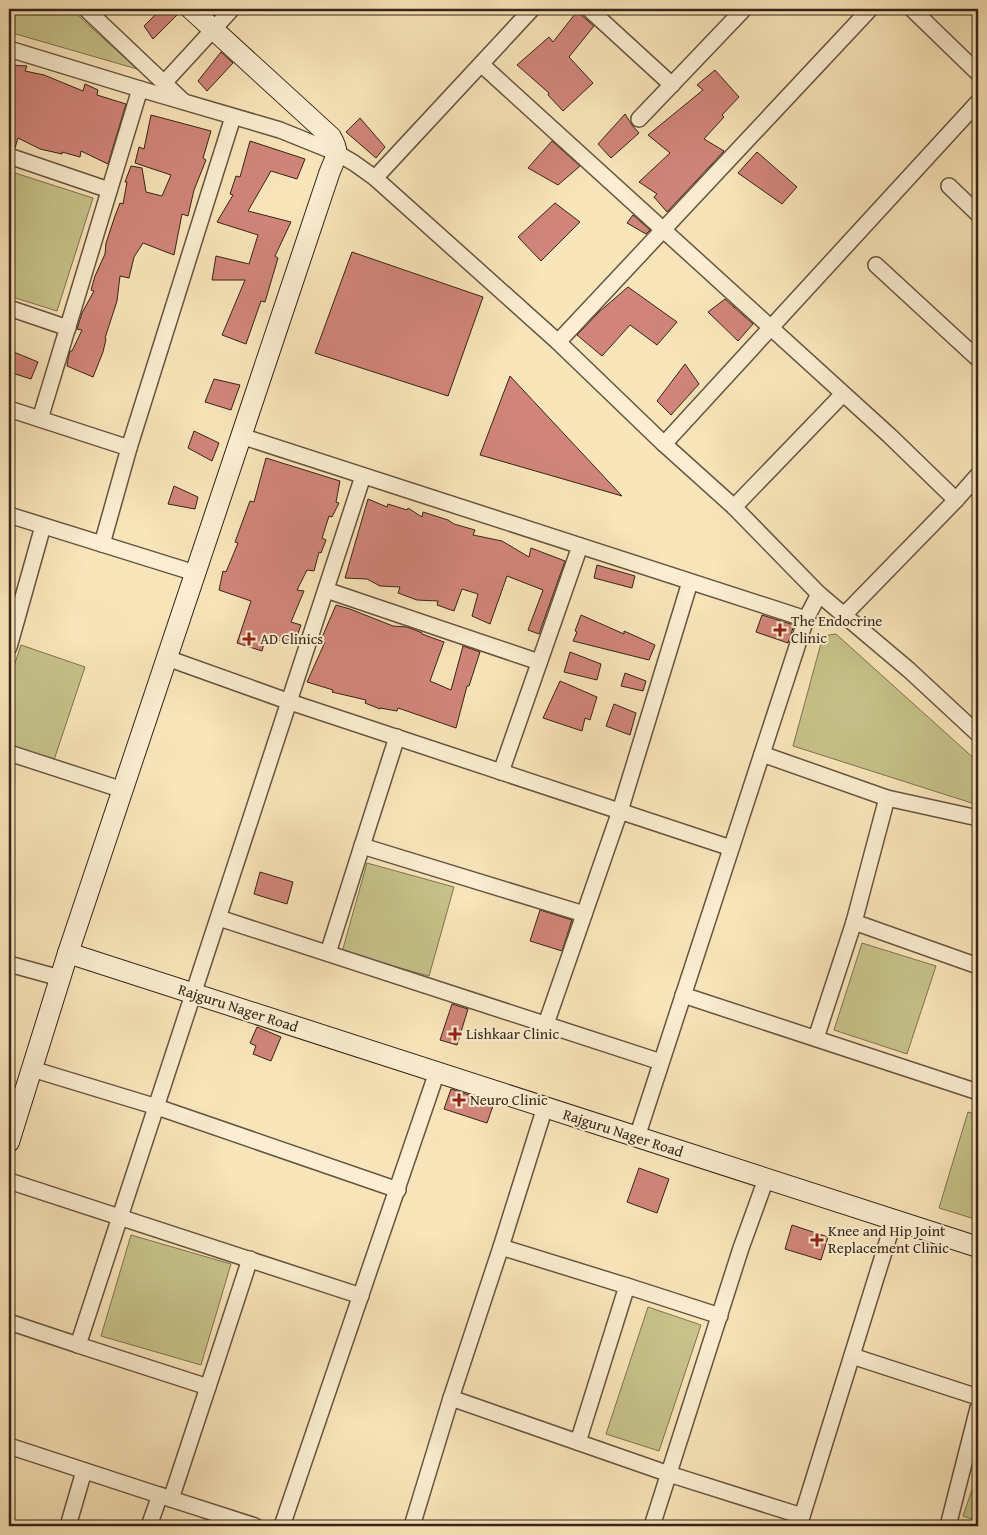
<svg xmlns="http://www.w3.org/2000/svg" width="987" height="1535" font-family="'Gentium Book Plus',serif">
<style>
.green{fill:#c6c28a;stroke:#7e7350}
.building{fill:#d1857a;stroke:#362416}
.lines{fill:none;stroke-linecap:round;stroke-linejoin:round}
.street-casing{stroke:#67543f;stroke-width:18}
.secondary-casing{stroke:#362416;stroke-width:22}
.street{stroke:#fbeed2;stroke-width:15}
.secondary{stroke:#fbeed2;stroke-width:20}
.poi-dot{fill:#8f2418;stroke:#fbeed2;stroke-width:2}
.labels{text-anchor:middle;stroke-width:4;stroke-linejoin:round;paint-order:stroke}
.poi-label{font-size:15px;fill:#362416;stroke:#fbeed2;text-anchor:start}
.street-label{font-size:15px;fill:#362416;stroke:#fbeed2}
</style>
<rect width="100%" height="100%" fill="#f9e5ba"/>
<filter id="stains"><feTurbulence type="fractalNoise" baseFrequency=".004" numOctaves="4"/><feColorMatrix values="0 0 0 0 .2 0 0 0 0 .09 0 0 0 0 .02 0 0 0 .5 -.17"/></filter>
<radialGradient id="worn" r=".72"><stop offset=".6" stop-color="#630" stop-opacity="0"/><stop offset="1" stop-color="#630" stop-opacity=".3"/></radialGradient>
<g class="green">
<path d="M 9,9 L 71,9 L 137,69 L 9,32 Z"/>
<path d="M 15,173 L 93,198 L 57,311 L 9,296 L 9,193 Z"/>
<path d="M 836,634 L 978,762 L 978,805 L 793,746 L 823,636 Z"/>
<path d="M 21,645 L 85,667 L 52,766 L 9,751 L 9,681 Z"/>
<path d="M 367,863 L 454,887 L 429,976 L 342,952 Z"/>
<path d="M 862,943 L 936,966 L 907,1054 L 834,1030 Z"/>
<path d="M 968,1112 L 978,1115 L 978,1220 L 939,1208 Z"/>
<path d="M 131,1235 L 231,1264 L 201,1365 L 101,1336 Z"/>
<path d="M 648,1307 L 701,1325 L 659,1451 L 606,1434 Z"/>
<path d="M 978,1472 L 978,1521 L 963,1516 Z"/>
</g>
<g class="building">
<path d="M 161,9 L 179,9 L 180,12 L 153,39 L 144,26 Z"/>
<path d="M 579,9 L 582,16 L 594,26 L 569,57 L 593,83 L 563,111 L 548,95 L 549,93 L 517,65 L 549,37 L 553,42 Z"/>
<path d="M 221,52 L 233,63 L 207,91 L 198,81 Z"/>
<path d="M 9,65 L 27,66 L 25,71 L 44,75 L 83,91 L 85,84 L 98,90 L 97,95 L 126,104 L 108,164 L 81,151 L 80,157 L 62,152 L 62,154 L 40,149 L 18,138 L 15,148 L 9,147 Z"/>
<path d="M 715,70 L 739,97 L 722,115 L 724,117 L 704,139 L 724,151 L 667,212 L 654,197 L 657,194 L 639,182 L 670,153 L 648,135 L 703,90 L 697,85 Z"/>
<path d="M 625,114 L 632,125 L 639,133 L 611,158 L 598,144 Z"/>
<path d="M 151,115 L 211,131 L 203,158 L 206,160 L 194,190 L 188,216 L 182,214 L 174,255 L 143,243 L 134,257 L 129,278 L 120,276 L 117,301 L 105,338 L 106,339 L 103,352 L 93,377 L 67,366 L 68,359 L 70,351 L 72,351 L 82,330 L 77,329 L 82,313 L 94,291 L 91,290 L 95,276 L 105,254 L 106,243 L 115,216 L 120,203 L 123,204 L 127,182 L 125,182 L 131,166 L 142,168 L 146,192 L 162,196 L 171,175 L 135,163 L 139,147 L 144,149 Z"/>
<path d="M 360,118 L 385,147 L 376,158 L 346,132 Z"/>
<path d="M 250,141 L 305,159 L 297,179 L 271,171 L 248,211 L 291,222 L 275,256 L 278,258 L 265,302 L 261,301 L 246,344 L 222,335 L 245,280 L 212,280 L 216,256 L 249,264 L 258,235 L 217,222 L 233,195 L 230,194 L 236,176 L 240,177 Z"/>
<path d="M 552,141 L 580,166 L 558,185 L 528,168 Z"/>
<path d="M 757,152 L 797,187 L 782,204 L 738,173 Z"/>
<path d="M 555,203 L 580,222 L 541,261 L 518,237 Z"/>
<path d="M 633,215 L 650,230 L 646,234 L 627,223 Z"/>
<path d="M 352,252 L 483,297 L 448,396 L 315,353 Z"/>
<path d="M 628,287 L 677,322 L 657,345 L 630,325 L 602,356 L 577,335 L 599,312 Z"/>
<path d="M 725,299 L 753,324 L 738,341 L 708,312 Z"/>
<path d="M 9,350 L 38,362 L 31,379 L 9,372 Z"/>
<path d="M 685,364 L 699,384 L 671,415 L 657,401 Z"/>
<path d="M 510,376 L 622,496 L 480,455 Z"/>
<path d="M 214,379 L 240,385 L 231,410 L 205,402 Z"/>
<path d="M 194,431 L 219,443 L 212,461 L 188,448 Z"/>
<path d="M 266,458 L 340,481 L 336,502 L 339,503 L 332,517 L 329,516 L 322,538 L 326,540 L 321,553 L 319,552 L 314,571 L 307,570 L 297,590 L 304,591 L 291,622 L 301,625 L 294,645 L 266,636 L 262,651 L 237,643 L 251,601 L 219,590 L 223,571 L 226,572 L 238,543 L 235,542 L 250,501 L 254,502 Z"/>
<path d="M 174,486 L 198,497 L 195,509 L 168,504 Z"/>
<path d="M 368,499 L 387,507 L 388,504 L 407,510 L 408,508 L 422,517 L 423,512 L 448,520 L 454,524 L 475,530 L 473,535 L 502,541 L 529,557 L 531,548 L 565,561 L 539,634 L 528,630 L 543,590 L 507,576 L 490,624 L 472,616 L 478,594 L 462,589 L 454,611 L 437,605 L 438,601 L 417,600 L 398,593 L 400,587 L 380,586 L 367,579 L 345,578 Z"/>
<path d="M 597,565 L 635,576 L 632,588 L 594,578 Z"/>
<path d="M 336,605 L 350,609 L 393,626 L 407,627 L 415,630 L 422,633 L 422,634 L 444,642 L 430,681 L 451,690 L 463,646 L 480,652 L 469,686 L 467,686 L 456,728 L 398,708 L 397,711 L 380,708 L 380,709 L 365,703 L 366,700 L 332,692 L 333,690 L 307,682 L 325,642 L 320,642 Z"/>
<path d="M 581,615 L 624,634 L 624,631 L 655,645 L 649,660 L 573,641 L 577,632 L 575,631 Z"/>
<path d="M 762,615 L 794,625 L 788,643 L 756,632 Z"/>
<path d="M 570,652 L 601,664 L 597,680 L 564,672 Z"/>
<path d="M 625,673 L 646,681 L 643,691 L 621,686 Z"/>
<path d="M 560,681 L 597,697 L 590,720 L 585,718 L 582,731 L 543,718 Z"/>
<path d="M 614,704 L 636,713 L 630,735 L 606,726 Z"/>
<path d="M 260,872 L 293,882 L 287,904 L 254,894 Z"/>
<path d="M 540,910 L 572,920 L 562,951 L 530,941 Z"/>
<path d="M 452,1004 L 468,1009 L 457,1045 L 440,1040 Z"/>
<path d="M 257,1027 L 281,1037 L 271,1061 L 253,1054 L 256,1046 L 250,1043 Z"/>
<path d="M 451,1089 L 494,1103 L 487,1123 L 444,1109 Z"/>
<path d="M 639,1168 L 669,1179 L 657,1213 L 627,1202 Z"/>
<path d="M 792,1225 L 828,1237 L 821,1260 L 785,1249 Z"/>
</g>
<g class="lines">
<g class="street-casing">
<g id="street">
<path d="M 86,9 L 183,101"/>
<path d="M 589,9 L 672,85"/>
<path d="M 912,9 L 978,73"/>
<path d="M 9,49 L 140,89 L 280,130 L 337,153 L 354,163 L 375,178 L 558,342 L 664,444 L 734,507 L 819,594 L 909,670 L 978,734"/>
<path d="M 481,64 L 890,436 L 956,500"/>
<path d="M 164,83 L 232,9"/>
<path d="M 639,119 L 744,9"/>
<path d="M 9,156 L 109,190"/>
<path d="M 375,178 L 532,9"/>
<path d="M 949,186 L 978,214"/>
<path d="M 876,265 L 978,359"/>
<path d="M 9,308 L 68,328"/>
<path d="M 558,342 L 870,9"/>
<path d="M 9,409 L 129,448 L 102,544"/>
<path d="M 40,419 L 140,89"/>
<path d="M 241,436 L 806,619"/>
<path d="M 664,444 L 978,102"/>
<path d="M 129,448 L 233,117"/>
<path d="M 734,507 L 843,394"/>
<path d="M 9,515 L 195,573"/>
<path d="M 326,590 L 539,662"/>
<path d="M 845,614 L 956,500 L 978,475"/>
<path d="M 9,647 L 43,526"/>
<path d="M 167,658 L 290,702 L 731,848"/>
<path d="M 9,753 L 123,790"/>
<path d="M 762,754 L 887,798"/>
<path d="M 501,772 L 580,546"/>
<path d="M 978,818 L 887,798 L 854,922 L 978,966"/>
<path d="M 362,846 L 397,737"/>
<path d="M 219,918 L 661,1062"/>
<path d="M 328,953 L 362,846 L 584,914"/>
<path d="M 9,964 L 60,978"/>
<path d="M 683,995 L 978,1092"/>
<path d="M 546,1024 L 620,811 L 690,582"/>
<path d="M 816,1038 L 854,922"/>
<path d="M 32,1069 L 157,1107 L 398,1190"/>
<path d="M 637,1137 L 806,619 L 819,594"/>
<path d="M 9,1181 L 361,1296"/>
<path d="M 501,1247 L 627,1286"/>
<path d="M 9,1322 L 78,1345"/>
<path d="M 852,1356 L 978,1397"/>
<path d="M 208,1387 L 250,1259"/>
<path d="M 451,1398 L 669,1474 L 802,1516"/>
<path d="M 578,1442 L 627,1286 L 720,1316"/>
<path d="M 9,1446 L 171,1499"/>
<path d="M 68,1526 L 84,1471"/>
<path d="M 149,1526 L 160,1495"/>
<path d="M 255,1526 L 171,1499 L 208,1387 L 78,1345 L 363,476"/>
<path d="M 282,1526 L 437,1072"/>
<path d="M 412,1526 L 451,1398 L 501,1247 L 545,1107"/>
<path d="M 652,1526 L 741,1248 L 766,1179"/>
<path d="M 799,1526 L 894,1220"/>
<path d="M 948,1526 L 978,1408"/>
</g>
</g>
<g class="secondary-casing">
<g id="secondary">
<path d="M 68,953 L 978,1247"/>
<path d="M 9,1142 L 68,953 L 329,174 C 335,157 341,154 331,137 L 191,9"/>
</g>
</g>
<use href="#street" class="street"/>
<use href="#secondary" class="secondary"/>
</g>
<g class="poi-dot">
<path d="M777.5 622.5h5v5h5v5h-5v5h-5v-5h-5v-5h5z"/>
<path d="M246.5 631.5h5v5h5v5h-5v5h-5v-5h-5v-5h5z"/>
<path d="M452.5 1026.5h5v5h5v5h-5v5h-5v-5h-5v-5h5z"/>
<path d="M456.5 1092.5h5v5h5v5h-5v5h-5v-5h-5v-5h5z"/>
<path d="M814.5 1232.5h5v5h5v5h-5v5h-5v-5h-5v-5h5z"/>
</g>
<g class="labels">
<g class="poi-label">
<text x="791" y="626">The Endocrine<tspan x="791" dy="17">Clinic</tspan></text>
<text x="260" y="644">AD Clinics</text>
<text x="466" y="1039">Lishkaar Clinic</text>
<text x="470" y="1105">Neuro Clinic</text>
<text x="828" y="1236">Knee and Hip Joint<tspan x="828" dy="17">Replacement Clinic</tspan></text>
</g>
<g class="street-label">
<text transform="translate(238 1008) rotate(18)" y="5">Rajguru Nager Road</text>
<text transform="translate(623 1133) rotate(18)" y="5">Rajguru Nager Road</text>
</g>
</g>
<rect width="987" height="1535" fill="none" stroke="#f9e5ba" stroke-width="30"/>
<rect x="10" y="10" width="967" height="1515" fill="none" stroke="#362416" stroke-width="2.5"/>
<rect x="15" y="15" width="957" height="1505" fill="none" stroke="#362416"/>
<rect width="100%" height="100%" filter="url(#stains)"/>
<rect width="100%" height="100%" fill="url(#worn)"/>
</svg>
